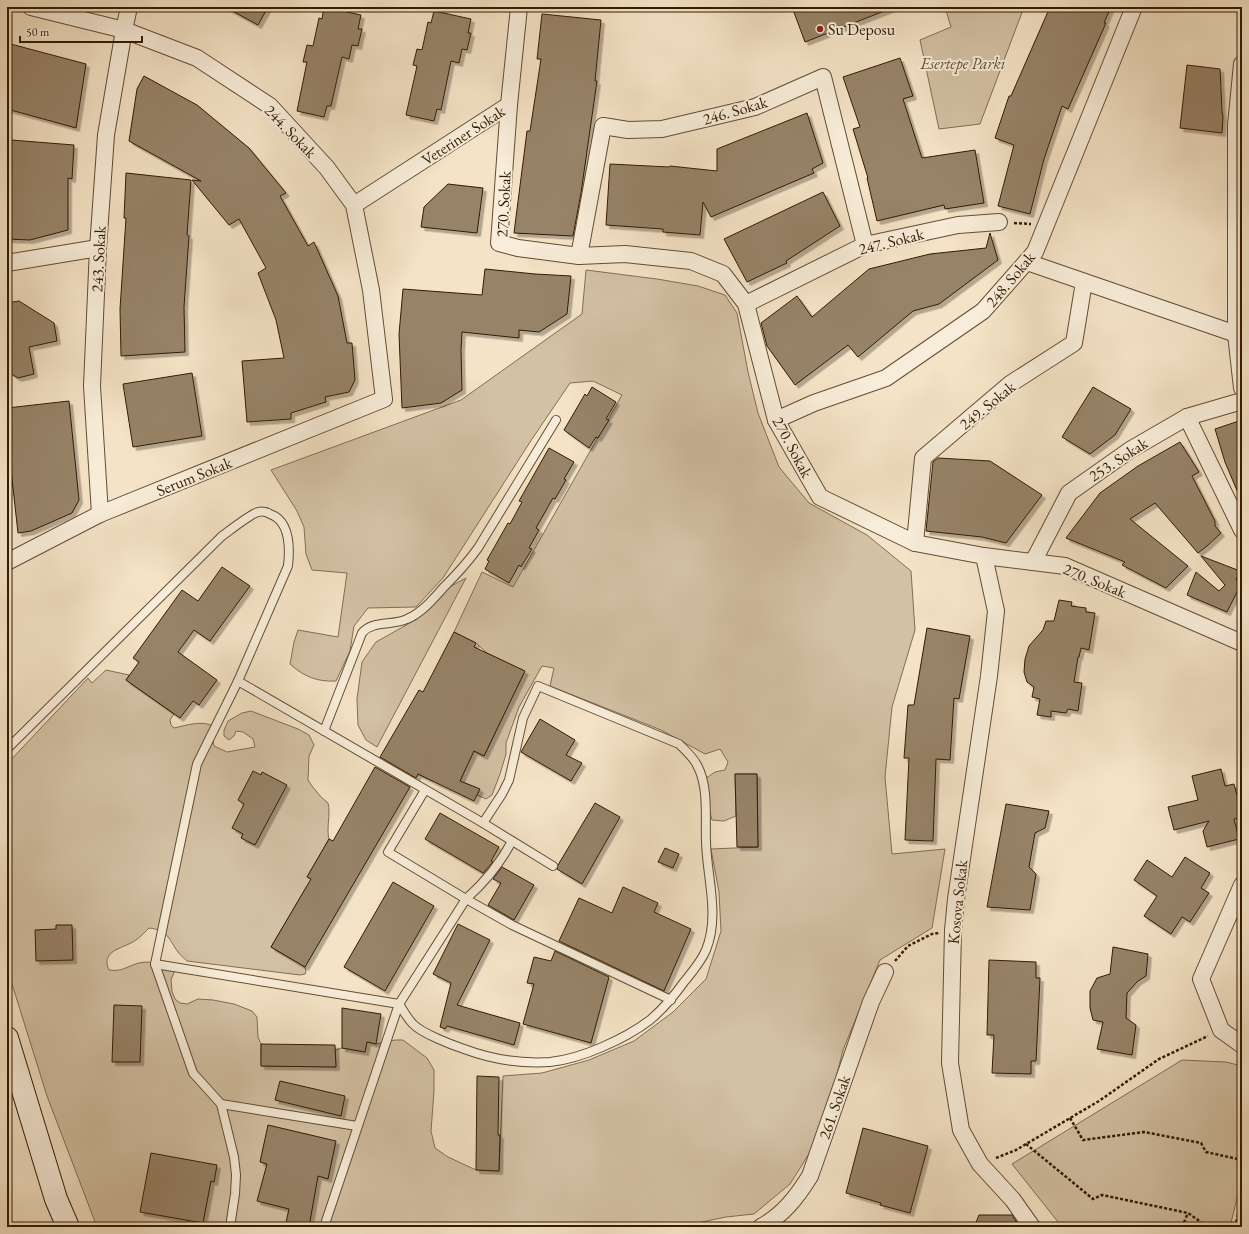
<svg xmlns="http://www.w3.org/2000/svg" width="1249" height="1234" font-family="'EB Garamond',serif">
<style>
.green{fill:#d3c1a4;stroke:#836e52}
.building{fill:#978367;stroke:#331b00;filter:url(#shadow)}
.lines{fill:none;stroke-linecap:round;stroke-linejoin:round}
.service-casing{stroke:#634d32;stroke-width:10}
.minor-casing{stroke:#634d32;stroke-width:18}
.secondary-casing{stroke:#331b00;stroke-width:24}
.path{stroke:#331b00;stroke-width:2.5;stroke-dasharray:3 2;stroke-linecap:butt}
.service{stroke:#f8edda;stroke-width:8}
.minor{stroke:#f8edda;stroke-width:16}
.secondary{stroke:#f8edda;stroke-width:22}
.poi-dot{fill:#8f2418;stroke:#f8edda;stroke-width:1.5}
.labels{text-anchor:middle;stroke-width:4;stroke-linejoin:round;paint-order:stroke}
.poi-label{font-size:16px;fill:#331b00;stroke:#f8edda;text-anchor:start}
.park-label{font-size:16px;font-style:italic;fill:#634d31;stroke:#f8edda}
.street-label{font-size:16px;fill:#331b00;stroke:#f8edda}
</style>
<defs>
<filter id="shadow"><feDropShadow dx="3.5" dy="3.5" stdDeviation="0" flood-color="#0004"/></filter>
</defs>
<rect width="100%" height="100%" fill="#f4e3c6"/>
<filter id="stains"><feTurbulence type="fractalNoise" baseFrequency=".005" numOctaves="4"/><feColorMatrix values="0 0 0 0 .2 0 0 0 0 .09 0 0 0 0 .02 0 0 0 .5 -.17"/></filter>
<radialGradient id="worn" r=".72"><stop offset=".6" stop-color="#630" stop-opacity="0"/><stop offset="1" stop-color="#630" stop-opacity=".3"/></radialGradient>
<g class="green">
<path d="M 945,7 L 1024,7 L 980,124 L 939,129 L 920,40 L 951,27 Z"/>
<path d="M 586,270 L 657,279 L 698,286 L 725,295 L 737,313 L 748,372 L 758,413 L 779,467 L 809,503 L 867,535 L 911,571 L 915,630 L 892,707 L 885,777 L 892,854 L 945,849 L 932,928 L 880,960 L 843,1050 L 822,1133 L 790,1184 L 754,1214 L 726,1217 L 678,1227 L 97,1227 L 47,1096 L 7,968 L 7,764 L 88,678 L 92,683 L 106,670 L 129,675 L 126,680 L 174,714 L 170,720 L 171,725 L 174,728 C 187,725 199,721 211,725 L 214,746 L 227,752 L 255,747 L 253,739 L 243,732 L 236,731 L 234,736 L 229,740 L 224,736 L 224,730 L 228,721 L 242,713 L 251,711 L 298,729 L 309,735 L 314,745 L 309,756 L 308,780 L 312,786 L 321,797 L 328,803 C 331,815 326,827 329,839 L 307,877 L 317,882 L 307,886 L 271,947 L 305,967 L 306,971 L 305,974 L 300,975 L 187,961 C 184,958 180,955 178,952 C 168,938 168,930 149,928 C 143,934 138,940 129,944 C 118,949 101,953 109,970 C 123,972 127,966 139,963 C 153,960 164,965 175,970 L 171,980 L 172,991 L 175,999 L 180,1003 L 187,1004 L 198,999 L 213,1000 L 234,1004 L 252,1011 L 257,1017 L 258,1037 L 261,1044 L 261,1066 L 336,1067 L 335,1050 L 342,1048 L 365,1052 L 367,1042 L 376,1044 L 395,1040 L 403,1040 L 427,1058 L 434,1070 L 434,1091 L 431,1131 L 435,1148 L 448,1157 L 476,1170 L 499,1171 L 503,1076 L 542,1073 L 589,1060 L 634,1041 L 673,1012 L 706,979 L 721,931 L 719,892 L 711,849 L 758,847 L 757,774 L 735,774 L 736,816 L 724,821 L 712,820 L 706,798 L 705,779 L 715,772 L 725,770 L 728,762 L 720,749 L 705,754 L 661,730 L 550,686 L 554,668 L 542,666 L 519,707 L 506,743 L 506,754 L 500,774 L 492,795 L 486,799 L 477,795 L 479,789 L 460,781 L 466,767 L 443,757 L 433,781 L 415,773 L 446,738 L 484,756 L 524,671 L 487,653 L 476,643 L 454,632 L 482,572 L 513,587 L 622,395 L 593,381 L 570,383 L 532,439 L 443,578 L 416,607 L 368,608 L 354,626 L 350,651 L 336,681 C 318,682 304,677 290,664 L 294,642 L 298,630 L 338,637 L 347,573 L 312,570 L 306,554 L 304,527 L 297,511 L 271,470 L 461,400 L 582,314 Z"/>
<path d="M 466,578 L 377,747 L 366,740 L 358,725 L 357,699 L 362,662 L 376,642 L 417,619 L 446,589 Z"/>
<path d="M 1182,1060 L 1226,1062 L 1242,1066 L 1242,1178 L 1230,1227 L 1062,1227 L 1012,1164 Z"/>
</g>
<g class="building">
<path d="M 225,7 L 268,7 L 258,25 Z"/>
<path d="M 324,7 L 361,15 L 358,29 L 362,29 L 358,46 L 352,45 L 349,59 L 342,57 L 331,106 L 327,106 L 324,117 L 297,111 L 307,62 L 303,62 L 307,45 L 313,46 L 319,18 L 322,19 Z"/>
<path d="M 792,7 L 892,7 L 892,8 L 805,42 Z"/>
<path d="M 1050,7 L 1111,7 L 1104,23 L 1106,23 L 1068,109 L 1062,106 L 1044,159 L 1030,214 L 998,206 L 1014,145 L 995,138 L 1009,96 L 1011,96 Z"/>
<path d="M 434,11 L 471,19 L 468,33 L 471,33 L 467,50 L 462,49 L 459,63 L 451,61 L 441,110 L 437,109 L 434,121 L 406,115 L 417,66 L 413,65 L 417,49 L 422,50 L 428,22 L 431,23 Z"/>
<path d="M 542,14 L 601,20 L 595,81 L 597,81 L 581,193 L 573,236 L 514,233 L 527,131 L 530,131 L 541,59 L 537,59 Z"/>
<path d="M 7,43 L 86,64 L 76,128 L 7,109 Z"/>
<path d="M 900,58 L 913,96 L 903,99 L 922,158 L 975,150 L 984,203 L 945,209 L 944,205 L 877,221 L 867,178 L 868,178 L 853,129 L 860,127 L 843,77 Z"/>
<path d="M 1187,65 L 1220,69 L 1222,111 L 1223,117 L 1222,133 L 1180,128 Z"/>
<path d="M 144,76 L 197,105 L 249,148 L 286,193 L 280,196 L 308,246 L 314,242 L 338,296 L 347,343 L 352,343 L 355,380 L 349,392 L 325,397 L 326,402 L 291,413 L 291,419 L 247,422 L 242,361 L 284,358 L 276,320 L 258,273 L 266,268 L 239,219 L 229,225 L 192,180 L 201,181 L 129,141 L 137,89 Z"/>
<path d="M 807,113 L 823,163 L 812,169 L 814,173 L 711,217 L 703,202 L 700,235 L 663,232 L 663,229 L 606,225 L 610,164 L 669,167 L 670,166 L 717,171 L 717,149 Z"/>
<path d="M 11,140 L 74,145 L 72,179 L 68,178 L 68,230 L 30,240 L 7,239 L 7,187 Z"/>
<path d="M 126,173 L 191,180 L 187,235 L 189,236 L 184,307 L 185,352 L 121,356 L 120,309 L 126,218 L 124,218 Z"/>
<path d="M 448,184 L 483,188 L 477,233 L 421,227 L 424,207 Z"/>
<path d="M 823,192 L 840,226 L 786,261 L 787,263 L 747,282 L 724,239 Z"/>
<path d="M 990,233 L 998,260 L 939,304 L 913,311 L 858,357 L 848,345 L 795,385 L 767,346 L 761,323 L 797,296 L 812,317 L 869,269 L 930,254 L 986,248 Z"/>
<path d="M 485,269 L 535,274 L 571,276 L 567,314 L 539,332 L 519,330 L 519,338 L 462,332 L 461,350 L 462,390 L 441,403 L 402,408 L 399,334 L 403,289 L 482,295 Z"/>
<path d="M 19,301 L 54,323 L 57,341 L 29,347 L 34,374 L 18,378 L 7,371 L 7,303 Z"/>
<path d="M 192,373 L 202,436 L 133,447 L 123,384 Z"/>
<path d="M 592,387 L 616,402 L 606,419 L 609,420 L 598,438 L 596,437 L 589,448 L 564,430 L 585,394 L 587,396 Z"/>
<path d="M 1093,387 L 1131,409 L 1115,435 L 1090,454 L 1062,437 Z"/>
<path d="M 69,401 L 79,500 L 72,513 L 31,531 L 18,533 L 10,461 L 7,429 L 7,408 Z"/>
<path d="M 1242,420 L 1242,500 L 1241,500 L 1225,462 L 1215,429 Z"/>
<path d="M 1180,442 L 1199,472 L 1192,476 L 1215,521 L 1215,526 L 1221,533 L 1207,546 L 1198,553 L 1155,503 L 1130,519 L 1188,566 L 1166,588 L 1122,565 L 1125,562 L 1066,538 L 1100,493 L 1138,466 Z"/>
<path d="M 549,448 L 574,462 L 564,479 L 566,480 L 555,499 L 553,498 L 536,528 L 539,530 L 529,548 L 532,549 L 521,567 L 519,565 L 509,583 L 485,569 L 489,561 L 487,560 L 508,523 L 510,524 L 522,502 L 519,501 Z"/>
<path d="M 938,458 L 990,461 L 1042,495 L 1006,543 L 982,537 L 926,531 L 933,462 Z"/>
<path d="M 1201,556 L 1240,571 L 1236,580 L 1242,581 L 1242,582 L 1227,612 L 1187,595 L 1196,572 L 1219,591 L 1225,585 Z"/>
<path d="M 222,567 L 250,586 L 210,641 L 194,630 L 178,652 L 217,680 L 199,705 L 193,701 L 180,718 L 126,680 L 139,662 L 133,658 L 182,590 L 198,601 Z"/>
<path d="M 1059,600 L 1072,602 L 1071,606 L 1086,608 L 1086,612 L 1095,613 L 1089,650 L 1081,648 L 1079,657 L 1078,657 L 1074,682 L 1082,683 L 1078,711 L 1068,709 L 1066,713 L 1051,711 L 1051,717 L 1037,715 L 1040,699 L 1032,697 L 1034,687 L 1027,682 L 1024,672 L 1025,659 L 1029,646 L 1043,630 L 1046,621 L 1054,621 Z"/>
<path d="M 927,628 L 970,636 L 959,699 L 954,698 L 950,760 L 936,759 L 933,841 L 905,840 L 909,758 L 904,758 L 908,705 L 914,705 Z"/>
<path d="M 454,632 L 476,643 L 474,647 L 525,671 L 484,756 L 474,751 L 460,781 L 480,789 L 474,801 L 418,774 L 416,778 L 380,757 L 419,690 L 423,692 Z"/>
<path d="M 540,719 L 575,740 L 566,755 L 582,763 L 571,781 L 521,752 Z"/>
<path d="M 375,767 L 410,787 L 305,967 L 271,947 L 311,879 L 307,877 L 329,839 L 333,841 Z"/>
<path d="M 1221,769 L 1225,786 L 1234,784 L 1242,814 L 1242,818 L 1234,819 L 1239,839 L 1207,847 L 1203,831 L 1209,821 L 1174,830 L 1168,807 L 1198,800 L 1192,776 Z"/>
<path d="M 253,771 L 261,775 L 262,772 L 287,785 L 255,845 L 241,838 L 243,834 L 232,828 L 244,804 L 238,800 Z"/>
<path d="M 735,774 L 757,774 L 758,847 L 737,847 Z"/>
<path d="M 595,803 L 620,817 L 582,884 L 557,869 L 558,865 Z"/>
<path d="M 1006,804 L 1049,811 L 1045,828 L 1035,833 L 1029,867 L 1036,874 L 1030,910 L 987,907 Z"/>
<path d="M 440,813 L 499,847 L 491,861 L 493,862 L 483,873 L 425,839 Z"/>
<path d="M 665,848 L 679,854 L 673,868 L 658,862 Z"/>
<path d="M 1185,857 L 1210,873 L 1201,888 L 1209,893 L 1190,922 L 1182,917 L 1171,934 L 1144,916 L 1157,896 L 1134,880 L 1147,860 L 1172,877 Z"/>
<path d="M 502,867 L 534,885 L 514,920 L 488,905 L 501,883 L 493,879 Z"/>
<path d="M 393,882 L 434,906 L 385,991 L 344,967 Z"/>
<path d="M 623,887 L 658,903 L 654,912 L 691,929 L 664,991 L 559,941 L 579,898 L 612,913 Z"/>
<path d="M 458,924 L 490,940 L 457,1005 L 520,1023 L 514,1045 L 447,1026 L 445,1029 L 440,1027 L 451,983 L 433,974 Z"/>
<path d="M 56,925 L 72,925 L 73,960 L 36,961 L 35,930 L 56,929 Z"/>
<path d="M 1113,947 L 1148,954 L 1146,976 L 1138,981 L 1127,993 L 1126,1018 L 1136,1025 L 1132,1055 L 1097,1049 L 1103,1022 L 1093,1020 L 1090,1008 L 1090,991 L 1097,978 L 1110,974 Z"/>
<path d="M 555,951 L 609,977 L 591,1043 L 523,1024 L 534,984 L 527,983 L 534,957 L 551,961 Z"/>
<path d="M 989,960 L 1036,962 L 1036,978 L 1040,978 L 1036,1061 L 1031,1061 L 1031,1074 L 992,1073 L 994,1035 L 987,1035 Z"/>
<path d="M 114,1005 L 142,1006 L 140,1062 L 112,1062 Z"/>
<path d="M 342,1008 L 381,1014 L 376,1044 L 367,1042 L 365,1052 L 342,1048 Z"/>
<path d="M 261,1044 L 335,1045 L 336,1067 L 261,1066 Z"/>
<path d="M 477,1076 L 499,1077 L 498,1135 L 500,1135 L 499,1171 L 476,1170 Z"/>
<path d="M 280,1081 L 345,1096 L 341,1116 L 275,1100 Z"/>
<path d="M 268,1125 L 336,1141 L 328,1179 L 318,1176 L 309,1227 L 285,1227 L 289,1209 L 257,1201 L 267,1164 L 260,1162 Z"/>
<path d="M 863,1128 L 928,1146 L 910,1213 L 880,1205 L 881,1203 L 846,1193 Z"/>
<path d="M 151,1153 L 217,1165 L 214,1182 L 211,1181 L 203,1223 L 140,1212 Z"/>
<path d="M 979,1215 L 1012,1215 L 1017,1223 L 1017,1227 L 974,1227 Z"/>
</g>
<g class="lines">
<g class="service-casing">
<g id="service">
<path d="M 238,681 L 483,823 L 553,866"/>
<path d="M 324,731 L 362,633 C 373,620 392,626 407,619 C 422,613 433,599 444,587 C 456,575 468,562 478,548 L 556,420"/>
<path d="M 7,749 L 222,536 C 229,531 252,513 258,512 C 262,511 267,512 270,514 C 290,521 290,548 288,566 L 238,681 L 197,764 L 155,964 L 193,1073 L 221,1104 L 234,1157 L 236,1175 L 235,1194 L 230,1227"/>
<path d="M 425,790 L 388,852 L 466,899 C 485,882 500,864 512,841"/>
<path d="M 155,964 L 399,1004 C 403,1010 407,1018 413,1024 C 421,1033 452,1045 464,1049 C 491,1059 521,1064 550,1062 C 581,1059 625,1039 650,1020 C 663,1009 674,996 684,982 C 692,972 701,962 706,950 C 720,915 707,878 706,842 C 705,817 709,787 697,765 C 693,757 686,751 679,744 L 538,686 L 523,718 L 509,780 L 502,794 L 483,823"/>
<path d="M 221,1104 L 357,1126"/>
<path d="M 324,1227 L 399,1004 L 466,899 L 512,925 L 671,1000"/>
</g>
</g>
<g class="minor-casing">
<g id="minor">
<path d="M 1242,64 L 1236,125 L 1236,334 L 1242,388"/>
<path d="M 509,105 L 499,243 L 518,248 L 579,256 L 625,254 L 691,261 L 723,274 L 746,304 L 776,420 L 820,497 L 915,543 L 984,556 L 1065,566 L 1242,643"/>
<path d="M 354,205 L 509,105 L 519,7"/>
<path d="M 579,256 L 603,126 L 628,130 L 662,129 L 755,107 L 823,77 L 865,245"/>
<path d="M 1027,262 L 1236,334"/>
<path d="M 7,263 L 98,248"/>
<path d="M 746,304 L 865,245 L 958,225 L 999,222"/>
<path d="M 1187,417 L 1242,530"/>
<path d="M 776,420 L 814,403 L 886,378 L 983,311 L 1035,252 L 1134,7"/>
<path d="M 100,514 L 92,386 L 98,248 L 106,135 L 124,30 L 129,7"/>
<path d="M 915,543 L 923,458 L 1010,384 L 1074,343 L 1084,282"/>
<path d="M 984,556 L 996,611 L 989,676 L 956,899 L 953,930 L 950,1063 L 961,1130 L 980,1164 L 1013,1200 L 1032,1227"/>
<path d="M 7,562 L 100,514 L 384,399 L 371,290 L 354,205 L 327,168 L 270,106 L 197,58 L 124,30 L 31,7"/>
<path d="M 1033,562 L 1069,493 L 1130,450 L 1187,417 L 1242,401"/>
<path d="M 1242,885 L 1201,979 L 1221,1030 L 1242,1045"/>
<path d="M 761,1227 C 783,1215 797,1197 810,1176 L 871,1002 L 885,972"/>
</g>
</g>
<g class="secondary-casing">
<path id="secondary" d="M 7,1038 L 56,1199 L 68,1227"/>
</g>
<g class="path">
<path d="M 1014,223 L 1031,224"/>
<path d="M 895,961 L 908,946 L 932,934 L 939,933"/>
<path d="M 1070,1118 L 1083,1140 L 1144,1132 L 1201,1143 L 1206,1152 L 1242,1160"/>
<path d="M 1026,1144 L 1093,1199 L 1102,1195 L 1188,1213 L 1208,1227"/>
<path d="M 996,1158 L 1016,1150 L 1099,1101 L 1159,1059 L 1208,1036"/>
<path d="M 1182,1227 L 1188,1213"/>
<path d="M 1235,1227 L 1242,1198"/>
</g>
<use href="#service" class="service"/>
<use href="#minor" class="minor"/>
<use href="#secondary" class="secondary"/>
</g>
<circle class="poi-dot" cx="820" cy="29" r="4"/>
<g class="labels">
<g class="poi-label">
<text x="828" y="35">Su Deposu</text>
</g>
<g class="park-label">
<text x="963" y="69">Esertepe Parkı</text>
</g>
<g class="street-label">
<text transform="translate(735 110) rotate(-16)" y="6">246. Sokak</text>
<text transform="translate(291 131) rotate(46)" y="6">244. Sokak</text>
<text transform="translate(463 135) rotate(-33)" y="6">Veteriner Sokak</text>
<text transform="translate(503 204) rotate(-87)" y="6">270. Sokak</text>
<text transform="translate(891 241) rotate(-14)" y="6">247. Sokak</text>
<text transform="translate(98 259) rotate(-87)" y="6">243. Sokak</text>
<text transform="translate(1010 279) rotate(-50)" y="6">248. Sokak</text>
<text transform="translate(987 405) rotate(-39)" y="6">249. Sokak</text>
<text transform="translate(793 447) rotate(62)" y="6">270. Sokak</text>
<text transform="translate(1118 459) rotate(-33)" y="6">253. Sokak</text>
<text transform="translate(194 476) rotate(-22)" y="6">Serum Sokak</text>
<text transform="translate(1095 580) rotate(22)" y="6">270. Sokak</text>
<text transform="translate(957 902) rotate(-84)" y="6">Kosova Sokak</text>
<text transform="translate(834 1107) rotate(-71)" y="6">261. Sokak</text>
</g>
</g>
<rect width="1249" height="1234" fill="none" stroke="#f4e3c6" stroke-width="24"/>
<rect x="8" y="8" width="1233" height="1218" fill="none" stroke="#331b00" stroke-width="2"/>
<rect x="12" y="12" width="1225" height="1210" fill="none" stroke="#331b00"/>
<path d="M20 36v6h122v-6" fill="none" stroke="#331b00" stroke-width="2"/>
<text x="26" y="36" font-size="12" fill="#331b00" stroke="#f8edda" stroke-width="3" paint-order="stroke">50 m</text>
<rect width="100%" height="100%" filter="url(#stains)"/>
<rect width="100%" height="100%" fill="url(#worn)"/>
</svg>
